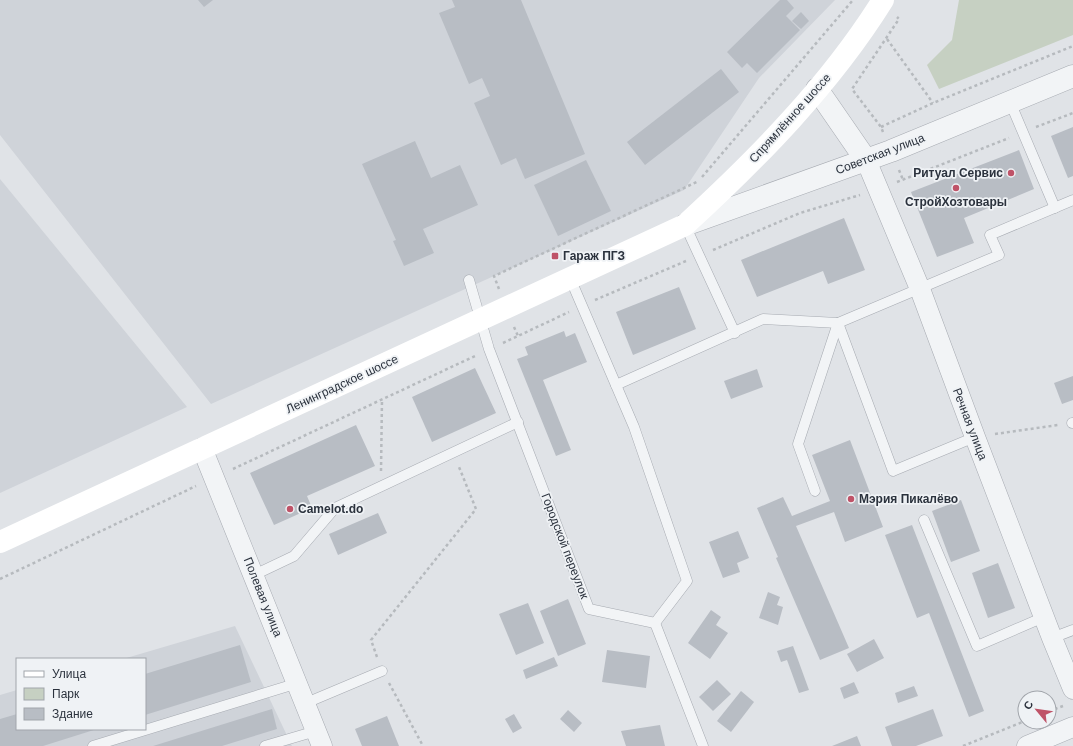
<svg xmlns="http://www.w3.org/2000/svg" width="1073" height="746" font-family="Arial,sans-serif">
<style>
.built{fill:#cfd3d9}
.green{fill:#c6d0c2}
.building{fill:#b8bdc4}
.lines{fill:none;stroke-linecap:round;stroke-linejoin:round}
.service-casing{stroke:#a6aab1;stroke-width:11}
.minor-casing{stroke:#a6aab1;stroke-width:21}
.tertiary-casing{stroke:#a6aab1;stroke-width:23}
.path{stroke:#b6babe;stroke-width:2.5;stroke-dasharray:3 3;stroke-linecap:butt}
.service{stroke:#f2f4f6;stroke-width:10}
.minor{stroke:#f2f4f6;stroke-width:20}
.tertiary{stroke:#f2f4f6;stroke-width:22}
.secondary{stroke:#fff;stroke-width:22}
.poi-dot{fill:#bf5368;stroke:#eff2f5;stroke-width:1.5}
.labels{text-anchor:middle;stroke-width:3.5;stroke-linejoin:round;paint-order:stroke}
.street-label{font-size:12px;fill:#2b323d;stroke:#eff2f5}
.poi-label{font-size:12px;font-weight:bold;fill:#2b323d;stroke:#eff2f5;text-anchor:start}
</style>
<rect width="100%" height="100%" fill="#e0e3e7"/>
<g class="built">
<path d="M 0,0 L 835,0 L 759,78 L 684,190 L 211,404 L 0,135 Z"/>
<path d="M 0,179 L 187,407 L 0,493 Z"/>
<path d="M 235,626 L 292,746 L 0,746 L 0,695 L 17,690 L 17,729 L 145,729 L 145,659 L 123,659 Z"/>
</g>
<path class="green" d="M 959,0 L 1073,0 L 1073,35 L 939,89 L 927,65 L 952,40 Z"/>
<g class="building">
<path d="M 198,0 L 213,0 L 204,7 Z"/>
<path d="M 452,0 L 521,0 L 585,154 L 525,179 L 516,158 L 501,165 L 474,103 L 490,96 L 482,78 L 469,84 L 439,13 L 455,7 Z"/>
<path d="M 780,0 L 787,0 L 794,8 L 786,16 L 800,30 L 757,73 L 747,63 L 742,68 L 727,52 Z"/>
<path d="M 801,12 L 809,21 L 801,29 L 792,21 Z"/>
<path d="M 721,69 L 739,92 L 645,165 L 627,142 Z"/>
<path d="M 1073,127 L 1073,176 L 1068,178 L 1051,136 Z"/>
<path d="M 415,141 L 431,178 L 460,165 L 478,205 L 423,229 L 434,253 L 404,266 L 393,241 L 396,240 L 362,164 Z"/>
<path d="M 1019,150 L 1034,189 L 964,218 L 974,243 L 937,257 L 911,192 Z"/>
<path d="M 586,160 L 611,211 L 558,236 L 534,185 Z"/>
<path d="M 844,218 L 865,270 L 828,284 L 823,271 L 757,297 L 741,260 Z"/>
<path d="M 679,287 L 696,329 L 633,355 L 616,312 Z"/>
<path d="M 564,331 L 566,337 L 575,333 L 587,362 L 543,380 L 571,450 L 556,456 L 517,359 L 528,355 L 525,347 Z"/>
<path d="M 475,368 L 496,413 L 432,442 L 412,397 Z"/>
<path d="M 757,369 L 763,387 L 731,399 L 724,381 Z"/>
<path d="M 1073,376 L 1073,400 L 1062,404 L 1054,383 Z"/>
<path d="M 356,425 L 375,466 L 307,496 L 312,508 L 274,525 L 250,473 Z"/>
<path d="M 850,440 L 883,527 L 845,542 L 834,512 L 796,526 L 849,648 L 820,660 L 776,558 L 778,557 L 757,508 L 783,497 L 792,516 L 830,501 L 812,455 Z"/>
<path d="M 961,500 L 980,551 L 951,562 L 932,511 Z"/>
<path d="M 378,513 L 387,533 L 338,555 L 329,534 Z"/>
<path d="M 912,525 L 984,711 L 969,717 L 929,613 L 917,618 L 885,535 Z"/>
<path d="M 738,531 L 749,558 L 737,563 L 740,572 L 723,578 L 709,542 Z"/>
<path d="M 998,563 L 1015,608 L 988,618 L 972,573 Z"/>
<path d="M 768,592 L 780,597 L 777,605 L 783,607 L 778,625 L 759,618 Z"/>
<path d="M 568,599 L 586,644 L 558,656 L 540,611 Z"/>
<path d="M 528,603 L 544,643 L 516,655 L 499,614 Z"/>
<path d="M 711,610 L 721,617 L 716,625 L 728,633 L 710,659 L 688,643 Z"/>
<path d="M 874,639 L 884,658 L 857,672 L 847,654 Z"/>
<path d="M 240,645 L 251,682 L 145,715 L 145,674 Z"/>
<path d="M 793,646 L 809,690 L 799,693 L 787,660 L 781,662 L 777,651 Z"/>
<path d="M 607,650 L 650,656 L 646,688 L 602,682 Z"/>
<path d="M 554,657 L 558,666 L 526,679 L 523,670 Z"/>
<path d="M 717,680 L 731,694 L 713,711 L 699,697 Z"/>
<path d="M 854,682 L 859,693 L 844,699 L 840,688 Z"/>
<path d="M 914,686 L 918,696 L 898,703 L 895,693 Z"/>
<path d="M 741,691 L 754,702 L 731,732 L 717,721 Z"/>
<path d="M 272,709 L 277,729 L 222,746 L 153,746 Z"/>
<path d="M 933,709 L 943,736 L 916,746 L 892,746 L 885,727 Z"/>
<path d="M 568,710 L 582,723 L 574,732 L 560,719 Z"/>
<path d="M 17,714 L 17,729 L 97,729 L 43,746 L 0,746 L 0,719 Z"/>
<path d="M 514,714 L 522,728 L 513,733 L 505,719 Z"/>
<path d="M 387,716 L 399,746 L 362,746 L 355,729 Z"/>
<path d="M 660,725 L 665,746 L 626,746 L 621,731 Z"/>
<path d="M 857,736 L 861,746 L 832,746 Z"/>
</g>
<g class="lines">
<g class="service-casing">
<g id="service">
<path d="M 1010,102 L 1055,208"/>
<path d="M 685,225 L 735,333"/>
<path d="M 570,278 L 634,427 L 687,581 L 655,623"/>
<path d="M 469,280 L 489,349 L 589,609 L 655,623"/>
<path d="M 838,323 L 893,471 L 975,437"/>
<path d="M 616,385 L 763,319 L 838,323 L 999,255 L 990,235 L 1073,200"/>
<path d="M 1072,423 L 1073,423"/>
<path d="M 815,491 L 798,444 L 838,323"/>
<path d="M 924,520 L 977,646 L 1044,617"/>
<path d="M 254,575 L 294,556 L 335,508 L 518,422"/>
<path d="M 655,623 L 703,746"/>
<path d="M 1052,638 L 1073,630"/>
<path d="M 306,703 L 382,671"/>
<path d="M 93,746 L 298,683"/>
<path d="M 265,746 L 316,731"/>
</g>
</g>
<g class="minor-casing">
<g id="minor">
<path d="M 866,160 L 920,289 L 975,437 L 1052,638 L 1073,689"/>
<path d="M 202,448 L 322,746"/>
<path d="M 1027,746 L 1073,727"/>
</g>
</g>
<g class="tertiary-casing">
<g id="tertiary">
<path d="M 817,89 L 866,160"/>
<path d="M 685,225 L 891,151 L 1073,76"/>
</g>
</g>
<g class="path">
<path d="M 887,39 L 933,103"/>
<path d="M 881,127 L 933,103 L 1073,46"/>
<path d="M 1036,127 L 1073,113"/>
<path d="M 883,132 L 881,127 L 852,89 L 899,19 L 897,17"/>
<path d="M 899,170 L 903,180"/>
<path d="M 702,177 L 853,0"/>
<path d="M 897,182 L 1009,138"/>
<path d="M 713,250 L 800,213 L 860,195"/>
<path d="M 499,289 L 494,276 L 699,181"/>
<path d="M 595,300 L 686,261"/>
<path d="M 514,327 L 518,336"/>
<path d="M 503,343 L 569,312"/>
<path d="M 995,434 L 1058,425"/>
<path d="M 233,469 L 475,356"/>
<path d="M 381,471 L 382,399"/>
<path d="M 0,579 L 196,486"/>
<path d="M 377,657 L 371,640 L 476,509 L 459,467"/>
<path d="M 389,683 L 423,746"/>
<path d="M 1049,711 L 1063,706"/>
<path d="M 963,746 L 1025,721"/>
</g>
<use href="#service" class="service"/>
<use href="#minor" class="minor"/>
<use href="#tertiary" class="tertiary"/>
<path class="secondary" d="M 0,542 L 685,225 C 758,158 830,85 883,0"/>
</g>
<g class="poi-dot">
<circle cx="1011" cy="173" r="4"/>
<circle cx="956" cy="188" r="4"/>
<rect x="551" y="252" width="8" height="8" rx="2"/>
<circle cx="851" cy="499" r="4"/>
<circle cx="290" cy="509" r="4"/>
</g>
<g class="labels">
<g class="street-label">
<text transform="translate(790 118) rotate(-48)" y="4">Спрямлённое шоссе</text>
<text transform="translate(880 154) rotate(-21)" y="4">Советская улица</text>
<text transform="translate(342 384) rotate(-25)" y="4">Ленинградское шоссе</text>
<text transform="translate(970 424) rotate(69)" y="4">Речная улица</text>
<text transform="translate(565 546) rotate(69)" y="4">Городской переулок</text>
<text transform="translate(263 597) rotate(68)" y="4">Полевая улица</text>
</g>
<g class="poi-label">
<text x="1003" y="177" text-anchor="end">Ритуал Сервис</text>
<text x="956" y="206" text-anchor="middle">СтройХозтовары</text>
<text x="563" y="260">Гараж ПГЗ</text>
<text x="859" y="503">Мэрия Пикалёво</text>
<text x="298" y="513">Camelot.do</text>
</g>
</g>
<rect x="16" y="658" width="130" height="72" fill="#eff2f5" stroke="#a1a5ab"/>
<rect x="24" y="671" width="20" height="6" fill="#ffffff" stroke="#a1a5ab"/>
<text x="52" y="678" font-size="12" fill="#2b323d">Улица</text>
<rect x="24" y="688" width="20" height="12" fill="#c6d0c2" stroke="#a1a5ab"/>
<text x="52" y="698" font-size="12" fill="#2b323d">Парк</text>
<rect x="24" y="708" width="20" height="12" fill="#b8bdc4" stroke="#a1a5ab"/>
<text x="52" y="718" font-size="12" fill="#2b323d">Здание</text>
<g transform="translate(1037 710) rotate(299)"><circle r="19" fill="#eff2f5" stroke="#a1a5ab"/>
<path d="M0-3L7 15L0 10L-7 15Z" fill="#bf5368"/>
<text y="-6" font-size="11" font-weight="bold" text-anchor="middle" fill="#2b323d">С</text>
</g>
</svg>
